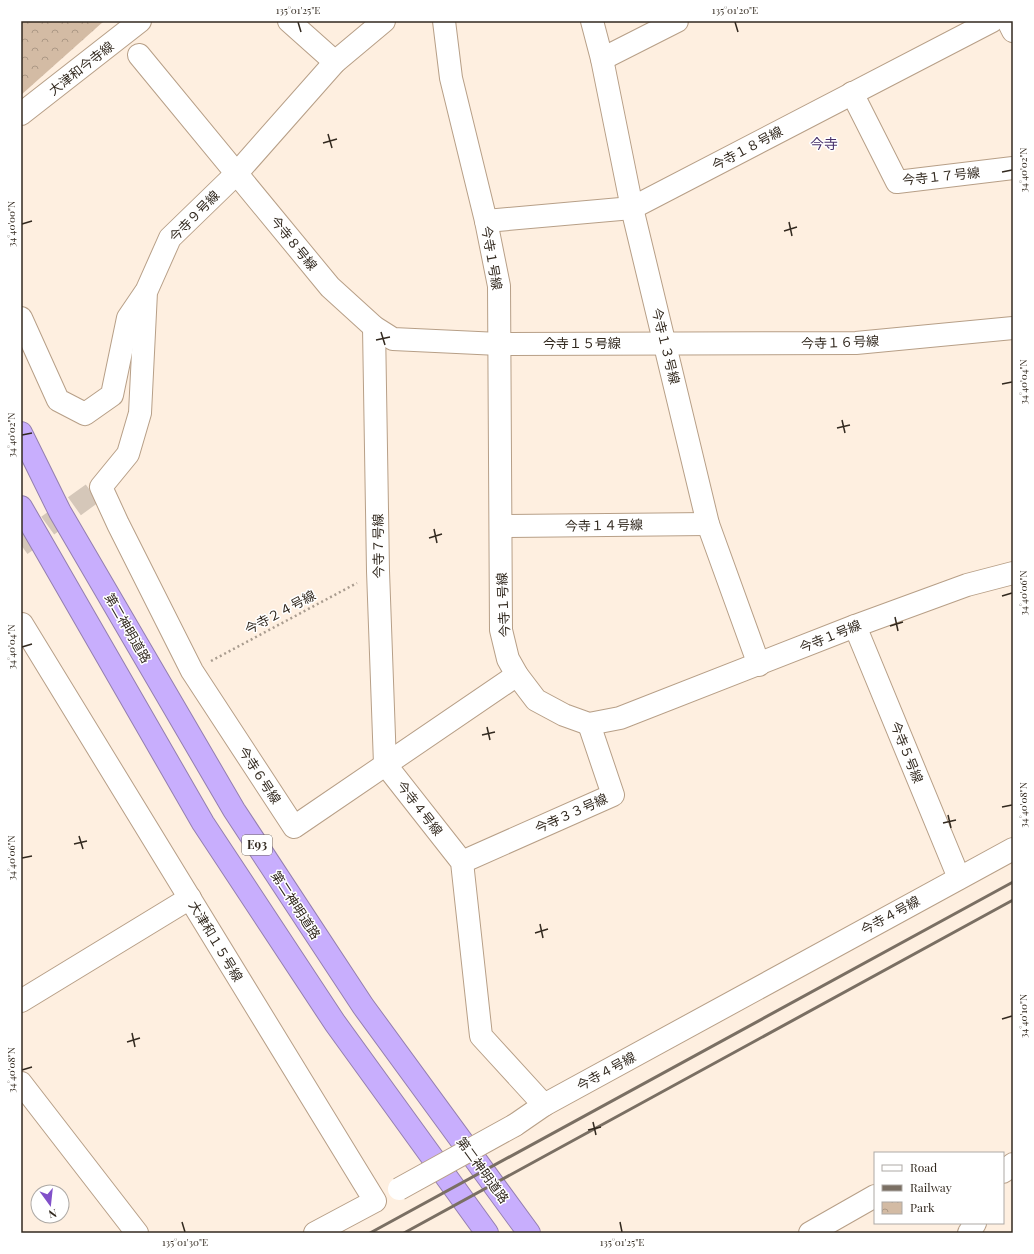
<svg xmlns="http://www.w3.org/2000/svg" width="1034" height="1254" font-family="'Playfair Display','Noto Sans JP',serif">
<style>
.park{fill:url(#park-crowns)}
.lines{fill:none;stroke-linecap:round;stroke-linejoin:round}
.minor-tunnel{stroke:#d5c7b9;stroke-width:22;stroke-dasharray:22 11;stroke-linecap:butt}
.minor-casing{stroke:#b79f87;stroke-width:24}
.tertiary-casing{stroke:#b79f87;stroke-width:24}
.motorway-casing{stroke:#947faf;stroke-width:24}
.path{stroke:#a99c8f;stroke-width:2.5;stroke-dasharray:2 3;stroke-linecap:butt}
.minor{stroke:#fff;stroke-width:22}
.tertiary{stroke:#fff;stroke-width:22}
.motorway{stroke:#c8aefd;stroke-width:22}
.rail{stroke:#7a6f63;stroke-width:3}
.minor-bridge-casing{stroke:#b79f87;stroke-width:24;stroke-linecap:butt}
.minor-bridge{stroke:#fff;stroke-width:22}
.ticks{fill:none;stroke:#32291f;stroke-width:1.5}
.labels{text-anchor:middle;stroke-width:3;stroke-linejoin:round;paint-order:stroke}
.shield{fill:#fff;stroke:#706962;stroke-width:1}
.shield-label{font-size:12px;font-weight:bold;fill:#32291f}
.street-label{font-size:13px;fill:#32291f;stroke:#fff}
.neighbourhood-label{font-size:14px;fill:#462f6a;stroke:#fff}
.neatline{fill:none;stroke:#32291f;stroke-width:1.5}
.ticks-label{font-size:10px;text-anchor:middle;fill:#32291f}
</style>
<defs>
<pattern id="park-crowns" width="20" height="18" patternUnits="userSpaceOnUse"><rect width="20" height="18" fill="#d3bba4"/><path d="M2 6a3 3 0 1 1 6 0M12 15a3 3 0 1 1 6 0" fill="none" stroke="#ac9885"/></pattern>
</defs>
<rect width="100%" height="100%" fill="#feefe0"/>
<path class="park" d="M 21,21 L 104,21 L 21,95 Z"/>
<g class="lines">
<path class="minor-tunnel" d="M 21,545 L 101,487"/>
<g class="minor-casing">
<g id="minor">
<path d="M 289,21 L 335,62"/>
<path d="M 384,21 L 335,62 L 237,173 L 170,238 L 146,292 L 140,413 L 128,454 L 101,487 L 118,524 L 192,671 L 294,827 L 517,675"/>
<path d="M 592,21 L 602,59 L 632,208 L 708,524 L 759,665"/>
<path d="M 1008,21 L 1013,31"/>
<path d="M 139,55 L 330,287 L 374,327 L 393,339 L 499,344 L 856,343 L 1013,328"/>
<path d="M 602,59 L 677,21"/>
<path d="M 852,93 L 897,182 L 1013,168"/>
<path d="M 486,221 L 632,208 L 992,21"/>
<path d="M 21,318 L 58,400 L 85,414 L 112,395 L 128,318 L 145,293"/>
<path d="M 374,327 L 378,571 L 385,764 L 462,862 L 481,1036 L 544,1105 L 1013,849"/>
<path d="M 501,526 L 708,524"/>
<path d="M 21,625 L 22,624 L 375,1201 L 315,1233"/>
<path d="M 855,626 L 959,878"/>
<path d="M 462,862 L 613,795 L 589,724"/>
<path d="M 21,1001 L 190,898"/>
<path d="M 21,1083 L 137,1233"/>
<path d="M 515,1125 L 544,1105"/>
<path d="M 1003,1172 L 1013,1164"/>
<path d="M 810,1233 L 875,1196"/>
<path d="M 969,1233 L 975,1223"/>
</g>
</g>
<g class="tertiary-casing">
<g id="tertiary">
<path d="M 444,21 L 451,78 L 486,221 L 499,286 L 501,630 L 508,659 L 517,675 L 536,700 L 564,715 L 589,724 L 620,718 L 855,626 L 967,585 L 1013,573"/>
<path d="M 21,114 L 140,21"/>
</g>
</g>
<g class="motorway-casing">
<g id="motorway">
<path d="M 21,433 L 60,512 L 234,810 L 363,1006 L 529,1233"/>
<path d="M 21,507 L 203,823 L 335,1023 L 487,1233"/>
</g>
</g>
<path class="path" d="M 211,661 L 357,583"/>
<use href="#minor" class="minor"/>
<use href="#tertiary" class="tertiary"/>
<use href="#motorway" class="motorway"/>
<g class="rail">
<path d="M 370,1233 L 1013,882"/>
<path d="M 404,1233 L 1013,900"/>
</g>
<g class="minor-bridge-casing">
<path id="minor-bridge" d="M 399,1189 L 515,1125"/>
</g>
<use href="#minor-bridge" class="minor-bridge"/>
</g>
<path class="ticks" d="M 298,22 L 301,32M 735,22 L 738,32M 328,134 L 332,148M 323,143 L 337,139M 1002,172 L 1012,170M 789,222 L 792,236M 22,224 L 32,221M 784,231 L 797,227M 381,332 L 385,345M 376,340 L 390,337M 1002,384 L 1012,382M 842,420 L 845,433M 837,428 L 850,425M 22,435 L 32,433M 434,529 L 437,543M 429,538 L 442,534M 1002,596 L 1012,593M 895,617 L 898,631M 890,626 L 903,622M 22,647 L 32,644M 487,727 L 490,740M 482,735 L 495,732M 1002,807 L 1012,805M 948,815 L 951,828M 943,823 L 956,820M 79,836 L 83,849M 74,844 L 87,841M 22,858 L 32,856M 540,924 L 543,938M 535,933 L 548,929M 1002,1019 L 1012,1016M 132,1033 L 135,1047M 127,1042 L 140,1038M 22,1070 L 32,1067M 593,1122 L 596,1135M 588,1130 L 601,1127M 182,1222 L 185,1232M 620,1222 L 622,1232"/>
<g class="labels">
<rect class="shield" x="242" y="835" width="30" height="20" rx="3"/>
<g class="shield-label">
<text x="257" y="849">E93</text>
</g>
<g class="street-label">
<text transform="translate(81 68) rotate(-38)" y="5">大津和今寺線</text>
<text transform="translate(747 148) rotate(-28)" y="5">今寺１８号線</text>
<text transform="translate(941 176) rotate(-6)" y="5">今寺１７号線</text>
<text transform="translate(194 216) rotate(-46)" y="5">今寺９号線</text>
<text transform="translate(294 243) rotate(51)" y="5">今寺８号線</text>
<text transform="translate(492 258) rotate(80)" y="5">今寺１号線</text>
<text transform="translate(840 342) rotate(-2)" y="5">今寺１６号線</text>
<text x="582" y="348">今寺１５号線</text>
<text transform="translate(666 346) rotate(76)" y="5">今寺１３号線</text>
<text transform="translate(604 525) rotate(-1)" y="5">今寺１４号線</text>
<text transform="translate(378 546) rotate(-91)" y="5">今寺７号線</text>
<text transform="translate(503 605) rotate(-93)" y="5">今寺１号線</text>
<text transform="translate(280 612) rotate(-28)" y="5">今寺２４号線</text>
<text transform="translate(128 628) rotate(60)" y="5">第二神明道路</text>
<text transform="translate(830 636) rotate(-22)" y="5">今寺１号線</text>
<text transform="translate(907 752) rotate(68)" y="5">今寺５号線</text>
<text transform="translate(260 775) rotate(57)" y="5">今寺６号線</text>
<text transform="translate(420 808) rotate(52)" y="5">今寺４号線</text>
<text transform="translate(571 813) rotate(-24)" y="5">今寺３３号線</text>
<text transform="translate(296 905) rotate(57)" y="5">第二神明道路</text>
<text transform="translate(890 915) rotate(-29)" y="5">今寺４号線</text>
<text transform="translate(216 941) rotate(59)" y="5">大津和１５号線</text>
<text transform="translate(606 1071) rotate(-29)" y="5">今寺４号線</text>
<text transform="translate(483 1170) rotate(54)" y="5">第二神明道路</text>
</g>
<g class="neighbourhood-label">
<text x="824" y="149">今寺</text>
</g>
</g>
<rect width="1034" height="1254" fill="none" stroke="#ffffff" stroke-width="44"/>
<rect x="874" y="1152" width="130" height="72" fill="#ffffff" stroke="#ada9a5"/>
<rect x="882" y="1165" width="20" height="6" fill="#ffffff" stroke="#ada9a5"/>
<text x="910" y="1172" font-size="12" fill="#32291f">Road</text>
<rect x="882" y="1185" width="20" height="6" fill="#7a6f63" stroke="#ada9a5"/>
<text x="910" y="1192" font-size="12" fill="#32291f">Railway</text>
<rect x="882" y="1202" width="20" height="12" fill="url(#park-crowns)" stroke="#ada9a5"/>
<text x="910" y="1212" font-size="12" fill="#32291f">Park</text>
<g transform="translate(50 1204) rotate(165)"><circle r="19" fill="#ffffff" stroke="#ada9a5"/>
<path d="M0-3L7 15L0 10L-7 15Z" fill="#8150c9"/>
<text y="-6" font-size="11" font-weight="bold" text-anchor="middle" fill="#32291f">N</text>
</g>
<rect x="22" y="22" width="990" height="1210" class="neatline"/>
<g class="ticks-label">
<text x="298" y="14">135°01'25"E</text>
<text x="735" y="14">135°01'20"E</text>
<text transform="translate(1023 170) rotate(-90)" y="4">34°40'02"N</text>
<text transform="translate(11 224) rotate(-90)" y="4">34°40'00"N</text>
<text transform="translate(1023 382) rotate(-90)" y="4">34°40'04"N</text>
<text transform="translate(11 435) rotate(-90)" y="4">34°40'02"N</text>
<text transform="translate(1023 593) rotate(-90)" y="4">34°40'06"N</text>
<text transform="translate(11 647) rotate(-90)" y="4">34°40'04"N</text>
<text transform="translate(1023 805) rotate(-90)" y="4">34°40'08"N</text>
<text transform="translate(11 858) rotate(-90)" y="4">34°40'06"N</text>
<text transform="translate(1023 1016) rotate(-90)" y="4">34°40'10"N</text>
<text transform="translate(11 1070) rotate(-90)" y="4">34°40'08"N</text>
<text x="185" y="1246">135°01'30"E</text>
<text x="622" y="1246">135°01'25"E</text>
</g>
</svg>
